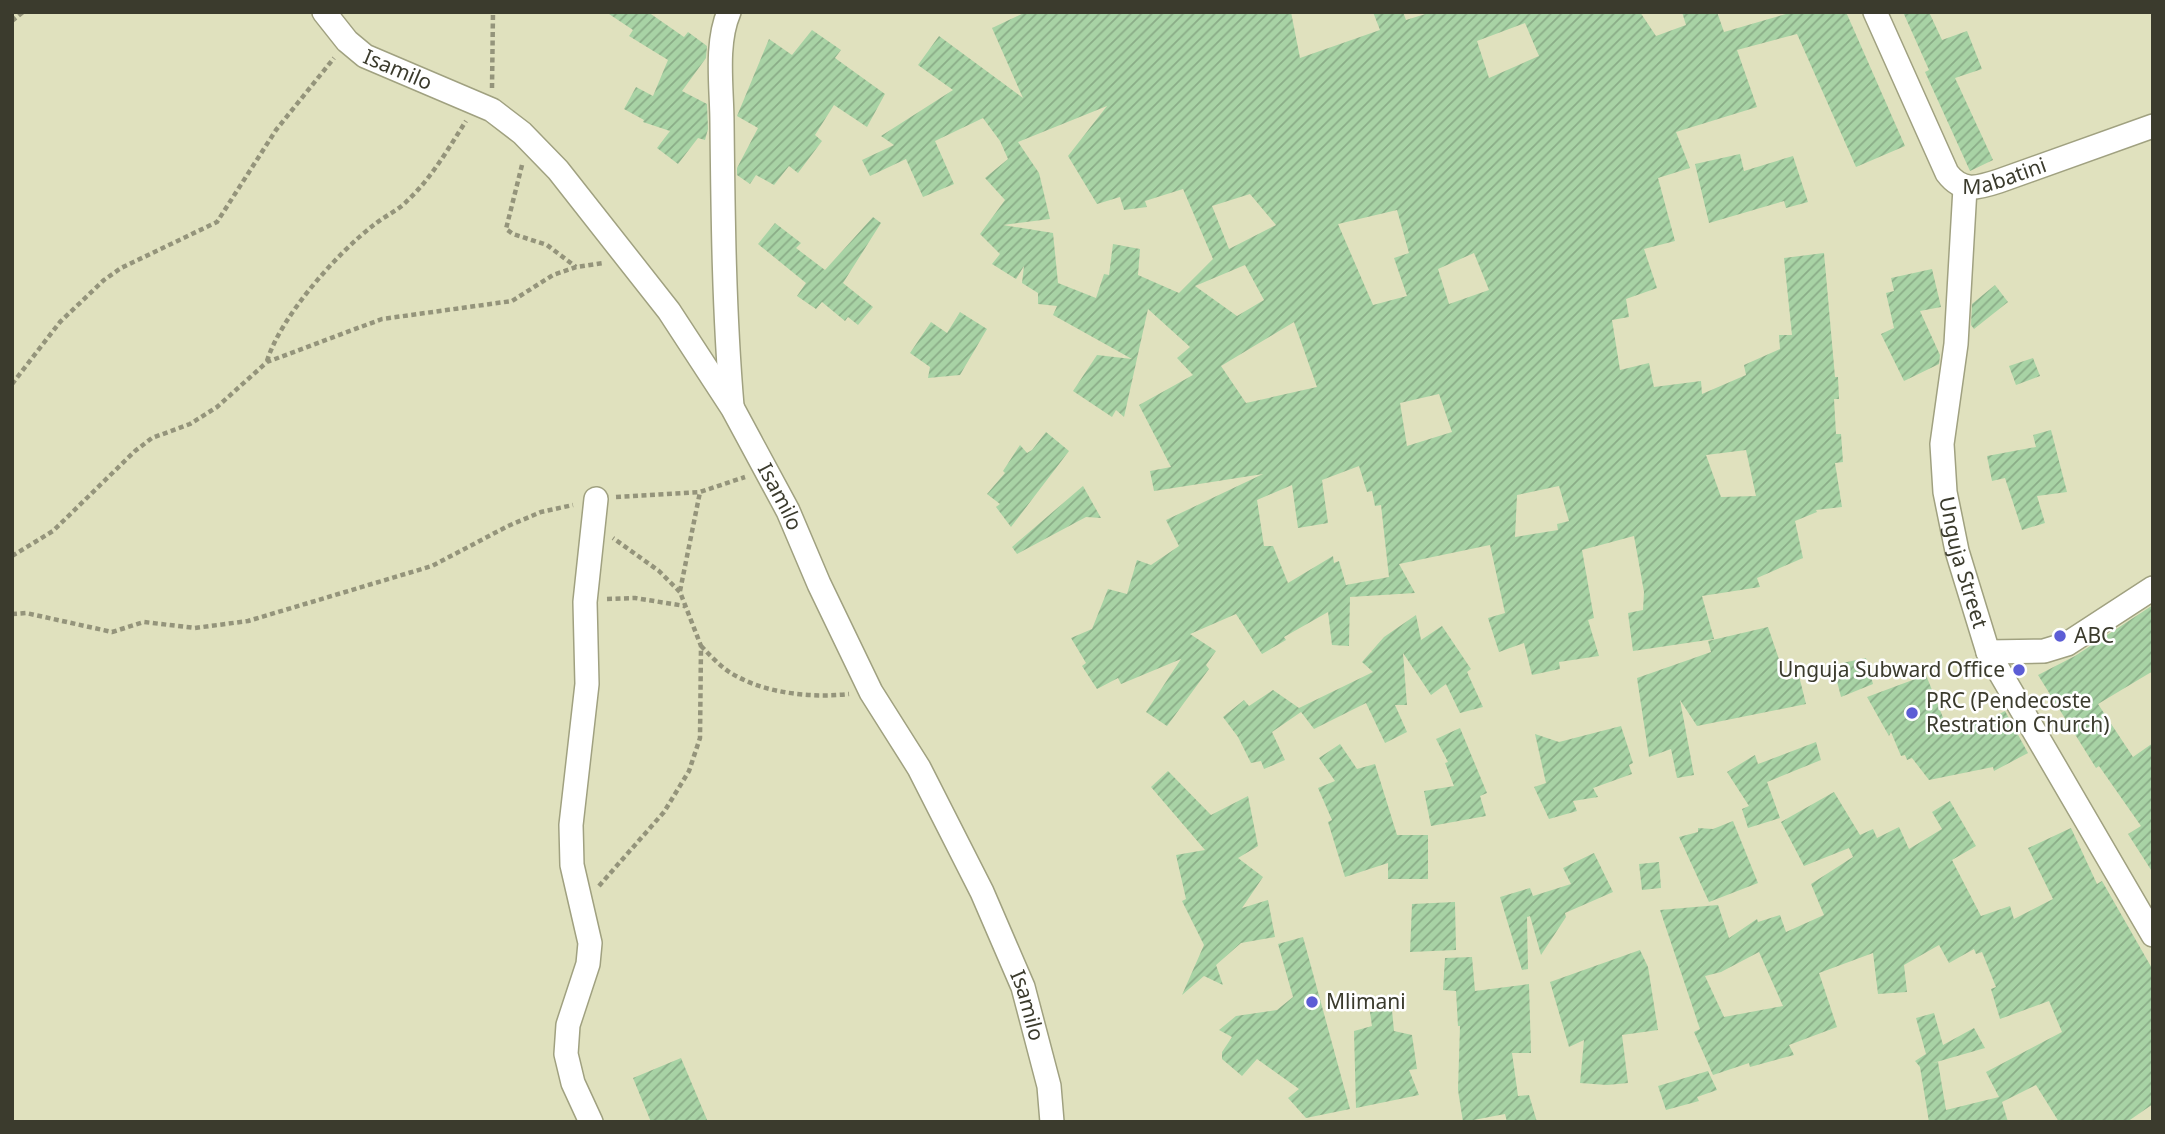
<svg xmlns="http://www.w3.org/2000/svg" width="2165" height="1134" font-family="'Noto Sans',sans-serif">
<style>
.building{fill:url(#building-hatch);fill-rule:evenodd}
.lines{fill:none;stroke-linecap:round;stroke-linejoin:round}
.minor-casing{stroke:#a0a180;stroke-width:26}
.path{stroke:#94947b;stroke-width:4.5;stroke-dasharray:5 3.5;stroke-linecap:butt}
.minor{stroke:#fff;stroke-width:23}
.poi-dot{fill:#5c5dd5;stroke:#fff;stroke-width:2.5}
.labels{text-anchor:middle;stroke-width:5;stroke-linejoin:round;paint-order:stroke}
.street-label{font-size:21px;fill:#3b3b2d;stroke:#fff}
.poi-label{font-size:21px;fill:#3b3b2d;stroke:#fff;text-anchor:start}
</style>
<defs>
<pattern id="building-hatch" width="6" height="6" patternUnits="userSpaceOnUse" patternTransform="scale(1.75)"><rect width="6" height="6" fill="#a8d3a5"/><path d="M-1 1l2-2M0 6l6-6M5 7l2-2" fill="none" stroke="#8aac87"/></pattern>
</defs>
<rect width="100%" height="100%" fill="#e0e1be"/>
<g class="building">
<path d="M 606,12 L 648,12 L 684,37 L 688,32 L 707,46 L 706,58 L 682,91 L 707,104 L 708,129 L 705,140 L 698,138 L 678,164 L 657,148 L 670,131 L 643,122 L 644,120 L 624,109 L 636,87 L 653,96 L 668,60 L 629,36 L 633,30 Z"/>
<path d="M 1026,12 L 1291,12 L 1300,58 L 1380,30 L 1373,12 L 1403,12 L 1406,20 L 1432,12 L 1640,12 L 1656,36 L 1686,25 L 1682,12 L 1717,12 L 1724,32 L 1793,12 L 1846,12 L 1905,146 L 1856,167 L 1797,34 L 1737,50 L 1757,107 L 1676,132 L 1690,168 L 1658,178 L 1675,241 L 1644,249 L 1657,288 L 1626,299 L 1629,317 L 1612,320 L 1620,370 L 1649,363 L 1654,387 L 1701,381 L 1702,394 L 1746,375 L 1744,365 L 1780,349 L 1779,335 L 1792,335 L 1784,258 L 1824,253 L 1835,377 L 1838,377 L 1839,399 L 1834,399 L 1836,434 L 1841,434 L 1843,462 L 1835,463 L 1842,507 L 1816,510 L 1817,512 L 1795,521 L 1803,558 L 1757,578 L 1760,587 L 1702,596 L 1714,639 L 1633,651 L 1628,613 L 1643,610 L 1644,592 L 1634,536 L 1582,550 L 1594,618 L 1588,620 L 1599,656 L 1559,662 L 1560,669 L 1532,675 L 1524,643 L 1499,652 L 1488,618 L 1505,613 L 1490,545 L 1399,564 L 1415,593 L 1350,597 L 1349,646 L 1332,645 L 1328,612 L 1284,637 L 1286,640 L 1262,654 L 1236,614 L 1190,634 L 1216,651 L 1206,665 L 1209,669 L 1167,726 L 1146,712 L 1181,659 L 1121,684 L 1118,678 L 1097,689 L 1082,666 L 1086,663 L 1071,638 L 1092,629 L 1108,589 L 1127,594 L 1137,560 L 1151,565 L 1179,546 L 1166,520 L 1263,474 L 1154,491 L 1150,471 L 1171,467 L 1139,405 L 1193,375 L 1177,358 L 1190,347 L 1148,309 L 1124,417 L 1116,410 L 1112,417 L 1073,391 L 1097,355 L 1132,359 L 1053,315 L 1057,306 L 1038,304 L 1038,293 L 1022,283 L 1024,266 L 1016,279 L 992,264 L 1000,254 L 980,234 L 1005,200 L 985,178 L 1008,159 L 1000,141 L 983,118 L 935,141 L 954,184 L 923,197 L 906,159 L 870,176 L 862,160 L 894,145 L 881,136 L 953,90 L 918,65 L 939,36 L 1023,98 L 992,28 ZM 1525,23 L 1539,56 L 1489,78 L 1477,41 ZM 1107,106 L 1068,156 L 1097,204 L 1120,197 L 1124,210 L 1147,207 L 1145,201 L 1183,189 L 1213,259 L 1179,293 L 1138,275 L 1140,249 L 1113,244 L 1109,275 L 1104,274 L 1096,298 L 1058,283 L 1053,233 L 1003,225 L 1050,219 L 1039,173 L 1018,142 ZM 1250,194 L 1276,225 L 1229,249 L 1212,206 ZM 1397,210 L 1409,253 L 1394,258 L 1407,296 L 1373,305 L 1338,224 ZM 1474,253 L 1489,290 L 1449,304 L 1438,269 ZM 1245,265 L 1264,300 L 1237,316 L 1195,286 ZM 1294,322 L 1317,387 L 1246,403 L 1221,366 ZM 1439,394 L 1452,432 L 1407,446 L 1400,403 ZM 1746,450 L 1756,496 L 1721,497 L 1706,455 ZM 1359,466 L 1367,492 L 1372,491 L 1375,506 L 1381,505 L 1389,577 L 1346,585 L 1339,561 L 1334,563 L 1333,556 L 1288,583 L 1273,546 L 1264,546 L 1257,500 L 1292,485 L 1298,528 L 1328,523 L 1322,480 ZM 1559,486 L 1569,521 L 1557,524 L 1558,530 L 1515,537 L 1517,495 Z"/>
<path d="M 1903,12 L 1929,12 L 1942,40 L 1967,31 L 1982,69 L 1955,78 L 1993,160 L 1970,171 L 1925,72 L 1929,70 Z"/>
<path d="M 812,30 L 841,50 L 835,58 L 885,94 L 867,127 L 834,105 L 815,135 L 822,141 L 798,173 L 789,166 L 774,185 L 756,175 L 750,184 L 737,175 L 737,168 L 758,128 L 737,116 L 769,39 L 792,55 Z"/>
<path d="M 1740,154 L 1744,171 L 1793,156 L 1808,202 L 1786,208 L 1784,201 L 1709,223 L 1695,164 Z"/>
<path d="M 873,217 L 881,223 L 843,283 L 873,307 L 858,325 L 848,317 L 845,321 L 822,302 L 816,309 L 797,296 L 806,283 L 758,244 L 775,223 L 801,243 L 796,248 L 825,270 Z"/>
<path d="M 1932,269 L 1941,307 L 1920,311 L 1940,355 L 1939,364 L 1904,381 L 1881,334 L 1894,328 L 1886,293 L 1894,291 L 1891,278 Z"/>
<path d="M 1995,285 L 2008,302 L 1974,329 L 1971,325 L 1972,304 Z"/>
<path d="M 960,312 L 987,329 L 960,375 L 928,378 L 930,367 L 910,353 L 931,322 L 947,333 Z"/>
<path d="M 2033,358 L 2040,376 L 2016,385 L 2009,366 Z"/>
<path d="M 2051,430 L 2067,492 L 2037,496 L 2045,523 L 2022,530 L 2005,478 L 1992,481 L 1987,456 L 2036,447 L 2033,435 Z"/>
<path d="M 1046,432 L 1069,451 L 1011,527 L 996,507 L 1000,504 L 987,494 L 1005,473 L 1003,471 L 1020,445 L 1027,453 L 1032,450 Z"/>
<path d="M 1083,486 L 1101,518 L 1086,517 L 1017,554 L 1012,547 Z"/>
<path d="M 2153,605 L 2153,671 L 2098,704 L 2133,757 L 2153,743 L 2153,873 L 2128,834 L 2141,826 L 2099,766 L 2096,768 L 2038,675 L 2075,656 Z"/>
<path d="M 1416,615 L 1421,640 L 1442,626 L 1471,669 L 1467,672 L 1483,707 L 1460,713 L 1446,684 L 1431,695 L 1403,653 L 1407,705 L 1395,705 L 1407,732 L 1385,743 L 1366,703 L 1314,729 L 1301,712 L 1272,732 L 1285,760 L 1264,769 L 1261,761 L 1251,763 L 1238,737 L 1223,717 L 1244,700 L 1249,706 L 1273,690 L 1299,708 L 1373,672 L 1362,662 L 1384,637 Z"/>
<path d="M 1768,627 L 1786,680 L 1799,676 L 1806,704 L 1697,726 L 1680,700 L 1694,775 L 1677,778 L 1671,749 L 1649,757 L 1637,678 L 1711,652 L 1708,641 Z"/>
<path d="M 1866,658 L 1873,684 L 1841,697 L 1833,665 Z"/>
<path d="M 1926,675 L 1950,735 L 1980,718 L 1983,723 L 2005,711 L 2028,753 L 1994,771 L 1993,767 L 1929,780 L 1912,758 L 1907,760 L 1905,755 L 1901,756 L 1891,732 L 1889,736 L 1867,697 Z"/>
<path d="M 1621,726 L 1633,763 L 1629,765 L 1632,774 L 1593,788 L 1598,797 L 1573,801 L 1577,811 L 1549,819 L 1534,787 L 1546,783 L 1535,734 L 1559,742 Z"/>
<path d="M 1460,728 L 1487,793 L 1480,796 L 1486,816 L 1431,826 L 1424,791 L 1454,786 L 1445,763 L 1448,762 L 1436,739 Z"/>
<path d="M 1816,742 L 1821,760 L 1767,782 L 1780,818 L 1748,828 L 1742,809 L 1749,806 L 1727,772 L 1755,755 L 1758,764 Z"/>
<path d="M 1340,744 L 1357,769 L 1375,764 L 1397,835 L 1428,835 L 1428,879 L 1388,879 L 1388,863 L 1345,877 L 1328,822 L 1332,820 L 1318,788 L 1335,781 L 1319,758 Z"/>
<path d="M 1168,771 L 1211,815 L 1248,796 L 1258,846 L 1238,858 L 1263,877 L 1242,908 L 1268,900 L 1275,937 L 1241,943 L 1216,965 L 1223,985 L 1204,976 L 1182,995 L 1204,945 L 1182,901 L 1186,899 L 1176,855 L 1205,850 L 1151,787 Z"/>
<path d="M 1834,792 L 1860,835 L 1873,829 L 1877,838 L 1899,827 L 1909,849 L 1942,829 L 1932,812 L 1950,801 L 1976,846 L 1952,860 L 1981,916 L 2010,906 L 2014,919 L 2053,899 L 2028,848 L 2071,828 L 2097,884 L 2102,881 L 2153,970 L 2153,1104 L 2127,1122 L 2059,1122 L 2036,1085 L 2002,1102 L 2008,1122 L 1929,1122 L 1920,1067 L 1915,1061 L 1926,1054 L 1916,1018 L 1934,1013 L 1943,1045 L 1974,1028 L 1985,1048 L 1933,1063 L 1938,1062 L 1946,1110 L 1999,1097 L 1986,1072 L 2062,1032 L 2049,1001 L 2000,1019 L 1991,989 L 1996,987 L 1982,952 L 1976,954 L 1974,949 L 1949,963 L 1939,945 L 1904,965 L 1907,992 L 1878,994 L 1873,953 L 1819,973 L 1837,1027 L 1789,1045 L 1794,1055 L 1750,1067 L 1749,1063 L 1713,1075 L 1694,1032 L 1700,1029 L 1660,910 L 1718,905 L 1729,938 L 1757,919 L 1758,922 L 1780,915 L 1786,932 L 1824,915 L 1811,884 L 1853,857 L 1849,848 L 1804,866 L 1781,822 ZM 1759,952 L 1783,1006 L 1724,1017 L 1705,976 L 1721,972 Z"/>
<path d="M 1733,821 L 1758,883 L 1709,902 L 1679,837 L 1698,832 L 1698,828 L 1713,829 Z"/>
<path d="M 1594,853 L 1613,892 L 1565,913 L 1566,917 L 1541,955 L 1530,916 L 1527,917 L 1528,969 L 1522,970 L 1500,897 L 1530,888 L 1533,896 L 1571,884 L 1563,868 Z"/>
<path d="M 1659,862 L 1661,888 L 1642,890 L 1639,864 Z"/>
<path d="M 1455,902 L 1456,950 L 1410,952 L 1412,904 Z"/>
<path d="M 1303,937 L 1350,1109 L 1306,1118 L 1288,1098 L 1299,1089 L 1257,1059 L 1242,1076 L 1222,1059 L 1222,1052 L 1232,1037 L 1219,1030 L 1236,1016 L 1277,1010 L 1293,997 L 1278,944 Z"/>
<path d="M 1640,950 L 1648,967 L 1658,1030 L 1622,1035 L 1628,1083 L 1607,1085 L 1580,1083 L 1584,1040 L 1569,1047 L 1550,982 Z"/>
<path d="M 1472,957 L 1475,991 L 1529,984 L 1531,1053 L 1512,1053 L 1518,1096 L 1529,1095 L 1537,1122 L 1507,1122 L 1505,1114 L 1463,1122 L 1458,1090 L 1460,1026 L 1458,1026 L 1456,991 L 1443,990 L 1445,958 Z"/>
<path d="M 1392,1010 L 1394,1031 L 1412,1035 L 1417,1069 L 1409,1070 L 1419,1095 L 1356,1108 L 1354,1031 L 1372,1026 L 1370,1012 Z"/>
<path d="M 681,1058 L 708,1122 L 651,1122 L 633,1078 Z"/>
<path d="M 1708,1071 L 1717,1090 L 1697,1097 L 1699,1101 L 1666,1110 L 1658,1086 Z"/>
</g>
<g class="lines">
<g class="minor-casing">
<g id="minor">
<path id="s1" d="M 324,12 L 347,41 L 365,56 L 492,110 L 522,133 L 558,170 L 669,311 L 733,409 L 788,511 L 819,584 L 871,692 L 919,768 L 982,892 L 1023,987 L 1049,1086 L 1052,1122"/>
<path d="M 729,12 C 715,44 722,89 722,123 C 723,218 724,312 732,406"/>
<path id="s2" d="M 1875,12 L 1947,173 C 1962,193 1978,188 1999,181 L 2153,126"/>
<path id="s3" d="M 1965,188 L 1956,344 L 1942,444 L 1945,492 L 1957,551 L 1988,652 L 2153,935"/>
<path d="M 1988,652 L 2044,651 L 2067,644 L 2153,588"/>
<path d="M 591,1122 L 573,1083 L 566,1054 L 568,1025 L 588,964 L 590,943 L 572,865 L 571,825 L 587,684 L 585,602 L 596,499"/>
</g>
</g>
<g class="path">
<path d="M 12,21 L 23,12"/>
<path d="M 492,88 L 493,12"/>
<path d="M 522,165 L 506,229 L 513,234 L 547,245 L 576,267"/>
<path d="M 267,361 C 281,316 337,253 375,224 C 385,216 397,211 406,202 C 431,179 448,149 466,121"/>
<path d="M 12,384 L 60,322 L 104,280 L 121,268 L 217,222 L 276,130 L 334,58"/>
<path d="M 616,497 L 700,492 L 745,477"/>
<path d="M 12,556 L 53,531 L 135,451 L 152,438 L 190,424 L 217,407 L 267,362 L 382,319 L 512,301 L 553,275 L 576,267 L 603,263"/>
<path d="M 680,591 L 700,492"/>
<path d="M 607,599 L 635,598 L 685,606"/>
<path d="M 12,614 L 26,613 L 112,632 L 144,622 L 195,628 L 248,621 L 432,566 L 508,526 L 541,512 L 573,505"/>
<path d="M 701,646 C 712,657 723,670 738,677 C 770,694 814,698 849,694"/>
<path d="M 599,886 L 664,812 L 689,771 L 700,738 L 701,646 L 680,592 L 659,571 L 613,538"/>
</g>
<use href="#minor" class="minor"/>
</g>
<g class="poi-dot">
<circle cx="2060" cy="636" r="7"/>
<circle cx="2019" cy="670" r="7"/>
<circle cx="1912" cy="713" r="7"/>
<circle cx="1312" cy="1002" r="7"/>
</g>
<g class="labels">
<g class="street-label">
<text dy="7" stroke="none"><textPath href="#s1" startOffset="96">Isamilo</textPath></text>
<text dy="7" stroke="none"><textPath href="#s2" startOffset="240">Mabatini</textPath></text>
<text dy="7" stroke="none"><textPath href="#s1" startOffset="684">Isamilo</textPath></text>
<text dy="7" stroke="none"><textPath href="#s3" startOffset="378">Unguja Street</textPath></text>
<text dy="7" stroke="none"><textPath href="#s1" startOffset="1251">Isamilo</textPath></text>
</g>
<g class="poi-label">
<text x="2074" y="643">ABC</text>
<text x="2005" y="677" text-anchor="end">Unguja Subward Office</text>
<text x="1926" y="708">PRC (Pendecoste<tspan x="1926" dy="24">Restration Church)</tspan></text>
<text x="1326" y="1009">Mlimani</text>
</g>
</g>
<rect width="2165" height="1134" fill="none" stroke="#3b3b2d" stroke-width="28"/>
</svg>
